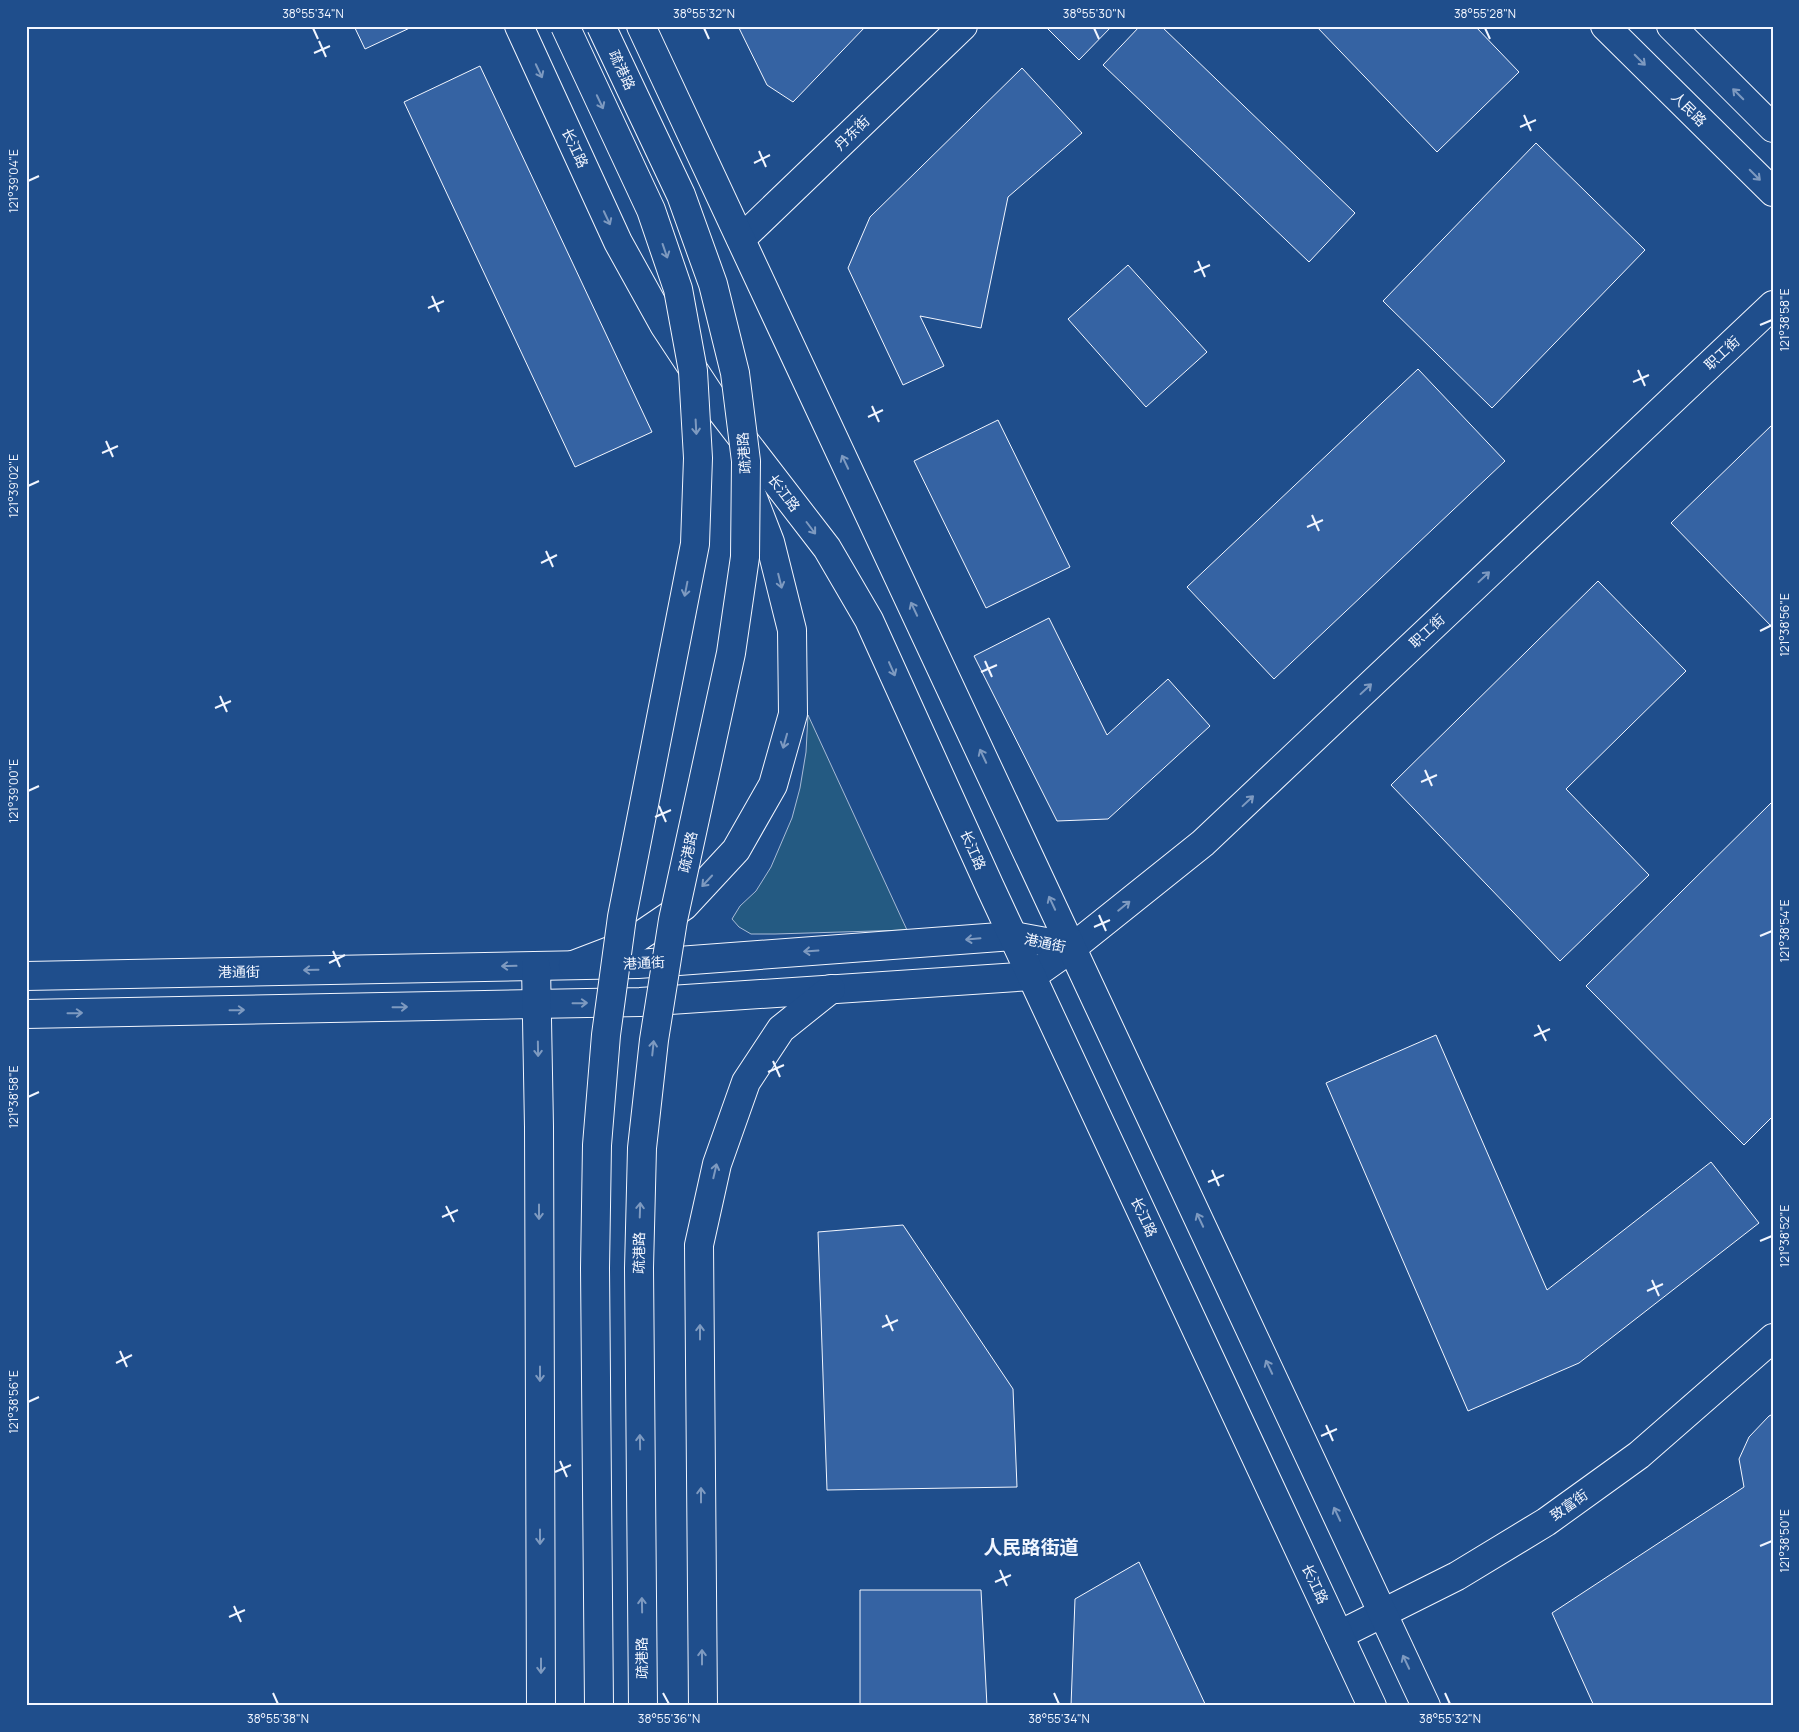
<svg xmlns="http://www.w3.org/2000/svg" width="1799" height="1732" font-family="Manrope,'Noto Sans SC',sans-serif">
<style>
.grass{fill:#245a82;stroke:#a8bbd7}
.building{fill:#3563a3;stroke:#f2f6ff}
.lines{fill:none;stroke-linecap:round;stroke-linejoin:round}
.minor-casing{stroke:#f2f6ff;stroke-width:30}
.major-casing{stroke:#f2f6ff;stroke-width:30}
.highway-casing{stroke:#f2f6ff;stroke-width:30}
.minor{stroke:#1f4e8c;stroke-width:28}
.major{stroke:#1f4e8c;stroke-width:28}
.highway{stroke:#1f4e8c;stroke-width:28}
.highway-bridge-casing{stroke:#f2f6ff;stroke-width:30;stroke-linecap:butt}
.highway-bridge{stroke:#1f4e8c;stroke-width:28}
.oneway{stroke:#7e9ac0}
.ticks{fill:none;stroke:#f2f6ff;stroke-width:2}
.labels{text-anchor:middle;stroke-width:4;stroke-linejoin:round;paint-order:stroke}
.street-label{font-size:14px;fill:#f2f6ff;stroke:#1f4e8c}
.district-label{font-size:19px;font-weight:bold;fill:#f2f6ff;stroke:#1f4e8c}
.neatline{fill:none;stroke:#f2f6ff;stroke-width:2}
.ticks-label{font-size:12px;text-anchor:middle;fill:#f2f6ff}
</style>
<rect width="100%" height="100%" fill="#1f4e8c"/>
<path class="grass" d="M 808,715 L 907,930 L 775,934 L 751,934 L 739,927 L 732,919 L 740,906 L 756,891 L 771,867 L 792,818 L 800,788 L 806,752 Z"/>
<g class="building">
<path d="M 354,26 L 414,26 L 365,49 Z"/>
<path d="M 738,26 L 866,26 L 793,102 L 767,85 Z"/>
<path d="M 1045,26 L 1112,26 L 1079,60 Z"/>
<path d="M 1140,26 L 1161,26 L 1355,213 L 1309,262 L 1103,65 Z"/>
<path d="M 1316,26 L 1475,26 L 1519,72 L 1437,152 Z"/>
<path d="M 480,66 L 652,432 L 575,467 L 404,102 Z"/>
<path d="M 1022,68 L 1082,133 L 1008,197 L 981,328 L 920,316 L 944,366 L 903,385 L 848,268 L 870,217 Z"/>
<path d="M 1536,143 L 1645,250 L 1492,408 L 1383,301 Z"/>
<path d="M 1128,265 L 1207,352 L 1146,407 L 1068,319 Z"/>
<path d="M 1418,369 L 1505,461 L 1274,679 L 1187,587 Z"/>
<path d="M 998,420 L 1070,567 L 986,608 L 914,461 Z"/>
<path d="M 1773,424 L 1773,628 L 1671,523 Z"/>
<path d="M 1598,581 L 1686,671 L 1566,789 L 1649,875 L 1560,961 L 1391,785 Z"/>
<path d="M 1049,618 L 1107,735 L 1168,679 L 1210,726 L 1108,819 L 1057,821 L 974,656 Z"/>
<path d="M 1773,801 L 1773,1116 L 1744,1145 L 1586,986 Z"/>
<path d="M 1436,1035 L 1547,1290 L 1711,1162 L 1759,1223 L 1579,1363 L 1468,1411 L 1326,1083 Z"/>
<path d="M 903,1225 L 1013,1389 L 1017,1487 L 827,1490 L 818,1232 Z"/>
<path d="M 1773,1414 L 1773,1706 L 1594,1706 L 1552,1613 L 1744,1487 L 1739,1459 L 1749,1437 L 1769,1416 Z"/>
<path d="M 1139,1562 L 1206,1706 L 1071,1706 L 1075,1599 Z"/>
<path d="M 860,1590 L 981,1590 L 987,1706 L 860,1706 Z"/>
</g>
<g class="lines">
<g class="minor-casing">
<g id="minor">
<path d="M 741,239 L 963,26"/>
<path d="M 26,976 L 638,964 L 1013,936 L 1073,947"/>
<path d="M 26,1014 L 640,1002 L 1032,976 L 1073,947 L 1203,843 L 1773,305"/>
<path d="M 1339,1635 L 1457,1576 L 1546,1522 L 1639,1455 L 1773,1338"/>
</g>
</g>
<g class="major-casing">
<g id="major">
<path d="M 519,26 L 618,242 L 664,325 L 716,404 L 827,548 L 869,620 L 990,887 L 1372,1706"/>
<path d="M 641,26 L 1426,1706"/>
<path d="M 1605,26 L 1773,192"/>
<path d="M 1671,26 L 1773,128"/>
<path d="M 573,965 L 628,944 L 684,906 L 736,850 L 773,785 L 793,714 L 792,630 L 770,542 L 746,480"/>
</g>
</g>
<g class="highway-casing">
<g id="highway">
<path d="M 536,966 L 539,1127 L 541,1706"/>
<path d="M 703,1706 L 699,1245 L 717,1164 L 746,1082 L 781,1029 L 831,989"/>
</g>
</g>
<use href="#minor" class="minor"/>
<use href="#major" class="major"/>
<use href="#highway" class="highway"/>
<g class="highway-bridge-casing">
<g id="highway-bridge">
<path d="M 565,26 L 651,210 L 678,289 L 693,371 L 698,458 L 695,544 L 622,917 L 606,1035 L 597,1145 L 595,1268 L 599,1706"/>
<path d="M 601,26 L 681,195 L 713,284 L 735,373 L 746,461 L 745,557 L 731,653 L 673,920 L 654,1040 L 642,1148 L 639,1268 L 643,1706"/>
</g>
</g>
<use href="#highway-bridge" class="highway-bridge"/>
</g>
<defs><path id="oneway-shaft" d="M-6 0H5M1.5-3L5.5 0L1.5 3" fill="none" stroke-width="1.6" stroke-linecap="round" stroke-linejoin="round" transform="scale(1.25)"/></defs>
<g class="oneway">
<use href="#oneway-shaft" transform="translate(1640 60) rotate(45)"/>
<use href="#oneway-shaft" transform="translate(539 71) rotate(65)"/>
<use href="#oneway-shaft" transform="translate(1738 94) rotate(-135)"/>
<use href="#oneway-shaft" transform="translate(600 102) rotate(65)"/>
<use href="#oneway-shaft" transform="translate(1755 175) rotate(45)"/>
<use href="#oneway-shaft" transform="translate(607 218) rotate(65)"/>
<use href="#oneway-shaft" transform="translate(665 251) rotate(71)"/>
<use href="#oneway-shaft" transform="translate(696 427) rotate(87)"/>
<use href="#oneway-shaft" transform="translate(845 462) rotate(-115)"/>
<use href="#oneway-shaft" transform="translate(811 528) rotate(53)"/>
<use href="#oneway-shaft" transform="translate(1484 577) rotate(-43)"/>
<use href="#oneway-shaft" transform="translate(780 581) rotate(76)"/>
<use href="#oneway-shaft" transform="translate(686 589) rotate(101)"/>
<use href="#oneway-shaft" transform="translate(914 609) rotate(-115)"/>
<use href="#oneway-shaft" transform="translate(892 669) rotate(66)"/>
<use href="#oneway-shaft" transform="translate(1366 689) rotate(-43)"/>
<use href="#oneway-shaft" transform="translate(785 741) rotate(106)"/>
<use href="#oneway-shaft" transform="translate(983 756) rotate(-115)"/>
<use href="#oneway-shaft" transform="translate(1248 801) rotate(-43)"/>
<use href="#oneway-shaft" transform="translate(707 881) rotate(133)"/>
<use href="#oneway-shaft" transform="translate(1052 903) rotate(-115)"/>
<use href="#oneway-shaft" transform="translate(1124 906) rotate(-39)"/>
<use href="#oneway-shaft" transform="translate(973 939) rotate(175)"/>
<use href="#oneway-shaft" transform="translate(811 951) rotate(176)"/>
<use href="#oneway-shaft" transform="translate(509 966) rotate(179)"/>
<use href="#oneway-shaft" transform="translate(311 970) rotate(179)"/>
<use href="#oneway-shaft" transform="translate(580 1003) rotate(-1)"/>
<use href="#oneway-shaft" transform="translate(400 1007) rotate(-1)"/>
<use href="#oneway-shaft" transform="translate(237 1010) rotate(-1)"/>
<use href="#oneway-shaft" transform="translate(75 1013) rotate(-1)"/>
<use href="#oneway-shaft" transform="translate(653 1048) rotate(-84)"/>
<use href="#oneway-shaft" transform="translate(538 1049) rotate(89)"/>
<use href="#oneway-shaft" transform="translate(715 1171) rotate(-77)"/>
<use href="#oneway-shaft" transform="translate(640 1210) rotate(-88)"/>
<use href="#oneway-shaft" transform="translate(539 1212) rotate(90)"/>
<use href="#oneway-shaft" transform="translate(1200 1220) rotate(-115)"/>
<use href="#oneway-shaft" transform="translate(700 1332) rotate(-90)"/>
<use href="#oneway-shaft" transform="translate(1269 1367) rotate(-115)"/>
<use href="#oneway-shaft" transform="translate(540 1374) rotate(90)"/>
<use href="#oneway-shaft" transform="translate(640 1442) rotate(-91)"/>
<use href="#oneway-shaft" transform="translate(701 1495) rotate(-90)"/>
<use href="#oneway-shaft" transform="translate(1337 1514) rotate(-115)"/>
<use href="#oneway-shaft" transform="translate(540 1537) rotate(90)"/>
<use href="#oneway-shaft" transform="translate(642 1605) rotate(-91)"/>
<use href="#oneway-shaft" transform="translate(702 1657) rotate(-90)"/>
<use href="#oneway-shaft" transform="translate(1406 1662) rotate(-115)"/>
<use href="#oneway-shaft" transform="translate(541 1666) rotate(90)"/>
</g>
<path class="ticks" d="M 313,28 L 318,39M 704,28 L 709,39M 1094,28 L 1099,39M 1485,28 L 1490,39M 319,41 L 326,57M 314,53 L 330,46M 1524,115 L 1531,131M 1520,127 L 1536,120M 759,151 L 766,167M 754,163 L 770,155M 28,181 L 39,176M 1198,261 L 1205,277M 1194,272 L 1210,265M 432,296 L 439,312M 428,308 L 444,301M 1760,325 L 1772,320M 1638,370 L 1645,386M 1633,382 L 1649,375M 872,406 L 879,422M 868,417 L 883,410M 106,441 L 113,457M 102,453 L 118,446M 28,486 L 39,481M 1312,515 L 1319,531M 1307,527 L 1323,520M 546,551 L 553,567M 541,563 L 557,555M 1760,631 L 1772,625M 985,661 L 992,677M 981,672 L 997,665M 220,696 L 227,712M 215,708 L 231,701M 1425,770 L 1432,786M 1421,782 L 1437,775M 28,791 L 39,786M 659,806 L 666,822M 655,817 L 671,810M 1099,915 L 1106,931M 1094,927 L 1110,920M 1760,936 L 1772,931M 333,951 L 340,967M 329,963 L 345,955M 1538,1025 L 1546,1041M 1534,1036 L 1550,1029M 773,1061 L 780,1077M 768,1072 L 784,1065M 28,1097 L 39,1092M 1212,1170 L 1219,1186M 1208,1182 L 1224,1175M 446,1206 L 454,1222M 442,1217 L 458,1210M 1760,1241 L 1772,1236M 1652,1280 L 1659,1296M 1647,1291 L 1663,1284M 886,1315 L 893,1331M 882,1327 L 898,1320M 120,1351 L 127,1367M 116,1363 L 132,1355M 28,1402 L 39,1397M 1326,1425 L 1333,1441M 1321,1436 L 1337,1429M 560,1461 L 567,1477M 555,1472 L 571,1465M 1760,1546 L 1772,1541M 1000,1570 L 1007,1586M 995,1582 L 1011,1575M 234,1606 L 241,1622M 229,1617 L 245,1610M 273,1693 L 278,1704M 663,1693 L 669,1704M 1054,1693 L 1059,1704M 1445,1693 L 1450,1704"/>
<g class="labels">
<g class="street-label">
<text transform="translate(622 70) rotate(65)" y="5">疏港路</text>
<text transform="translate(1689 109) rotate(45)" y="5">人民路</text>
<text transform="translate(852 133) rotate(-44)" y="5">丹东街</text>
<text transform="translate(575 148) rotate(65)" y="5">长江路</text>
<text transform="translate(1722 353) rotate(-43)" y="5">职工街</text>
<text transform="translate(744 453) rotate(-94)" y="5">疏港路</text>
<text transform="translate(784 493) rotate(53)" y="5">长江路</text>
<text transform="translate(1427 631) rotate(-43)" y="5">职工街</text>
<text transform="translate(973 850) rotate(66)" y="5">长江路</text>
<text transform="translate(688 852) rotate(-78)" y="5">疏港路</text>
<text transform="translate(1045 943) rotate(12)" y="5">港通街</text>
<text transform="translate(644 963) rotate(-3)" y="5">港通街</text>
<text transform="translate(239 972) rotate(-1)" y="5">港通街</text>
<text transform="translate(1144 1217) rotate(65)" y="5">长江路</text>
<text transform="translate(639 1253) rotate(-89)" y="5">疏港路</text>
<text transform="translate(1569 1505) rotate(-35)" y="5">致富街</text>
<text transform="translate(1315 1584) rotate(65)" y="5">长江路</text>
<text transform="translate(642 1658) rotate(-91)" y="5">疏港路</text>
</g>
<g class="district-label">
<text x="1031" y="1554">人民路街道</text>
</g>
</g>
<rect width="1799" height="1732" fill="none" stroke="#1f4e8c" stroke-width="55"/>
<rect x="28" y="28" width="1744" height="1676" class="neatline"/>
<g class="ticks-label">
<text x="313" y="18">38°55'34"N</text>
<text x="704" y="18">38°55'32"N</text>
<text x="1094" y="18">38°55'30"N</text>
<text x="1485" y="18">38°55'28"N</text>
<text transform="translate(14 181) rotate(-90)" y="4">121°39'04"E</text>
<text transform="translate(1785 320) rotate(-90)" y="4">121°38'58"E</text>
<text transform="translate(14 486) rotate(-90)" y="4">121°39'02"E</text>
<text transform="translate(1785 625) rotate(-90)" y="4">121°38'56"E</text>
<text transform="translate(14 791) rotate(-90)" y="4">121°39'00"E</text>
<text transform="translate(1785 931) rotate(-90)" y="4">121°38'54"E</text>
<text transform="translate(14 1097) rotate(-90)" y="4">121°38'58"E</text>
<text transform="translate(1785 1236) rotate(-90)" y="4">121°38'52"E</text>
<text transform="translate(14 1402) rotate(-90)" y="4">121°38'56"E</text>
<text transform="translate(1785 1541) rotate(-90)" y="4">121°38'50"E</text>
<text x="278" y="1723">38°55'38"N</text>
<text x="669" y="1723">38°55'36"N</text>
<text x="1059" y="1723">38°55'34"N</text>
<text x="1450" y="1723">38°55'32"N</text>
</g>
</svg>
